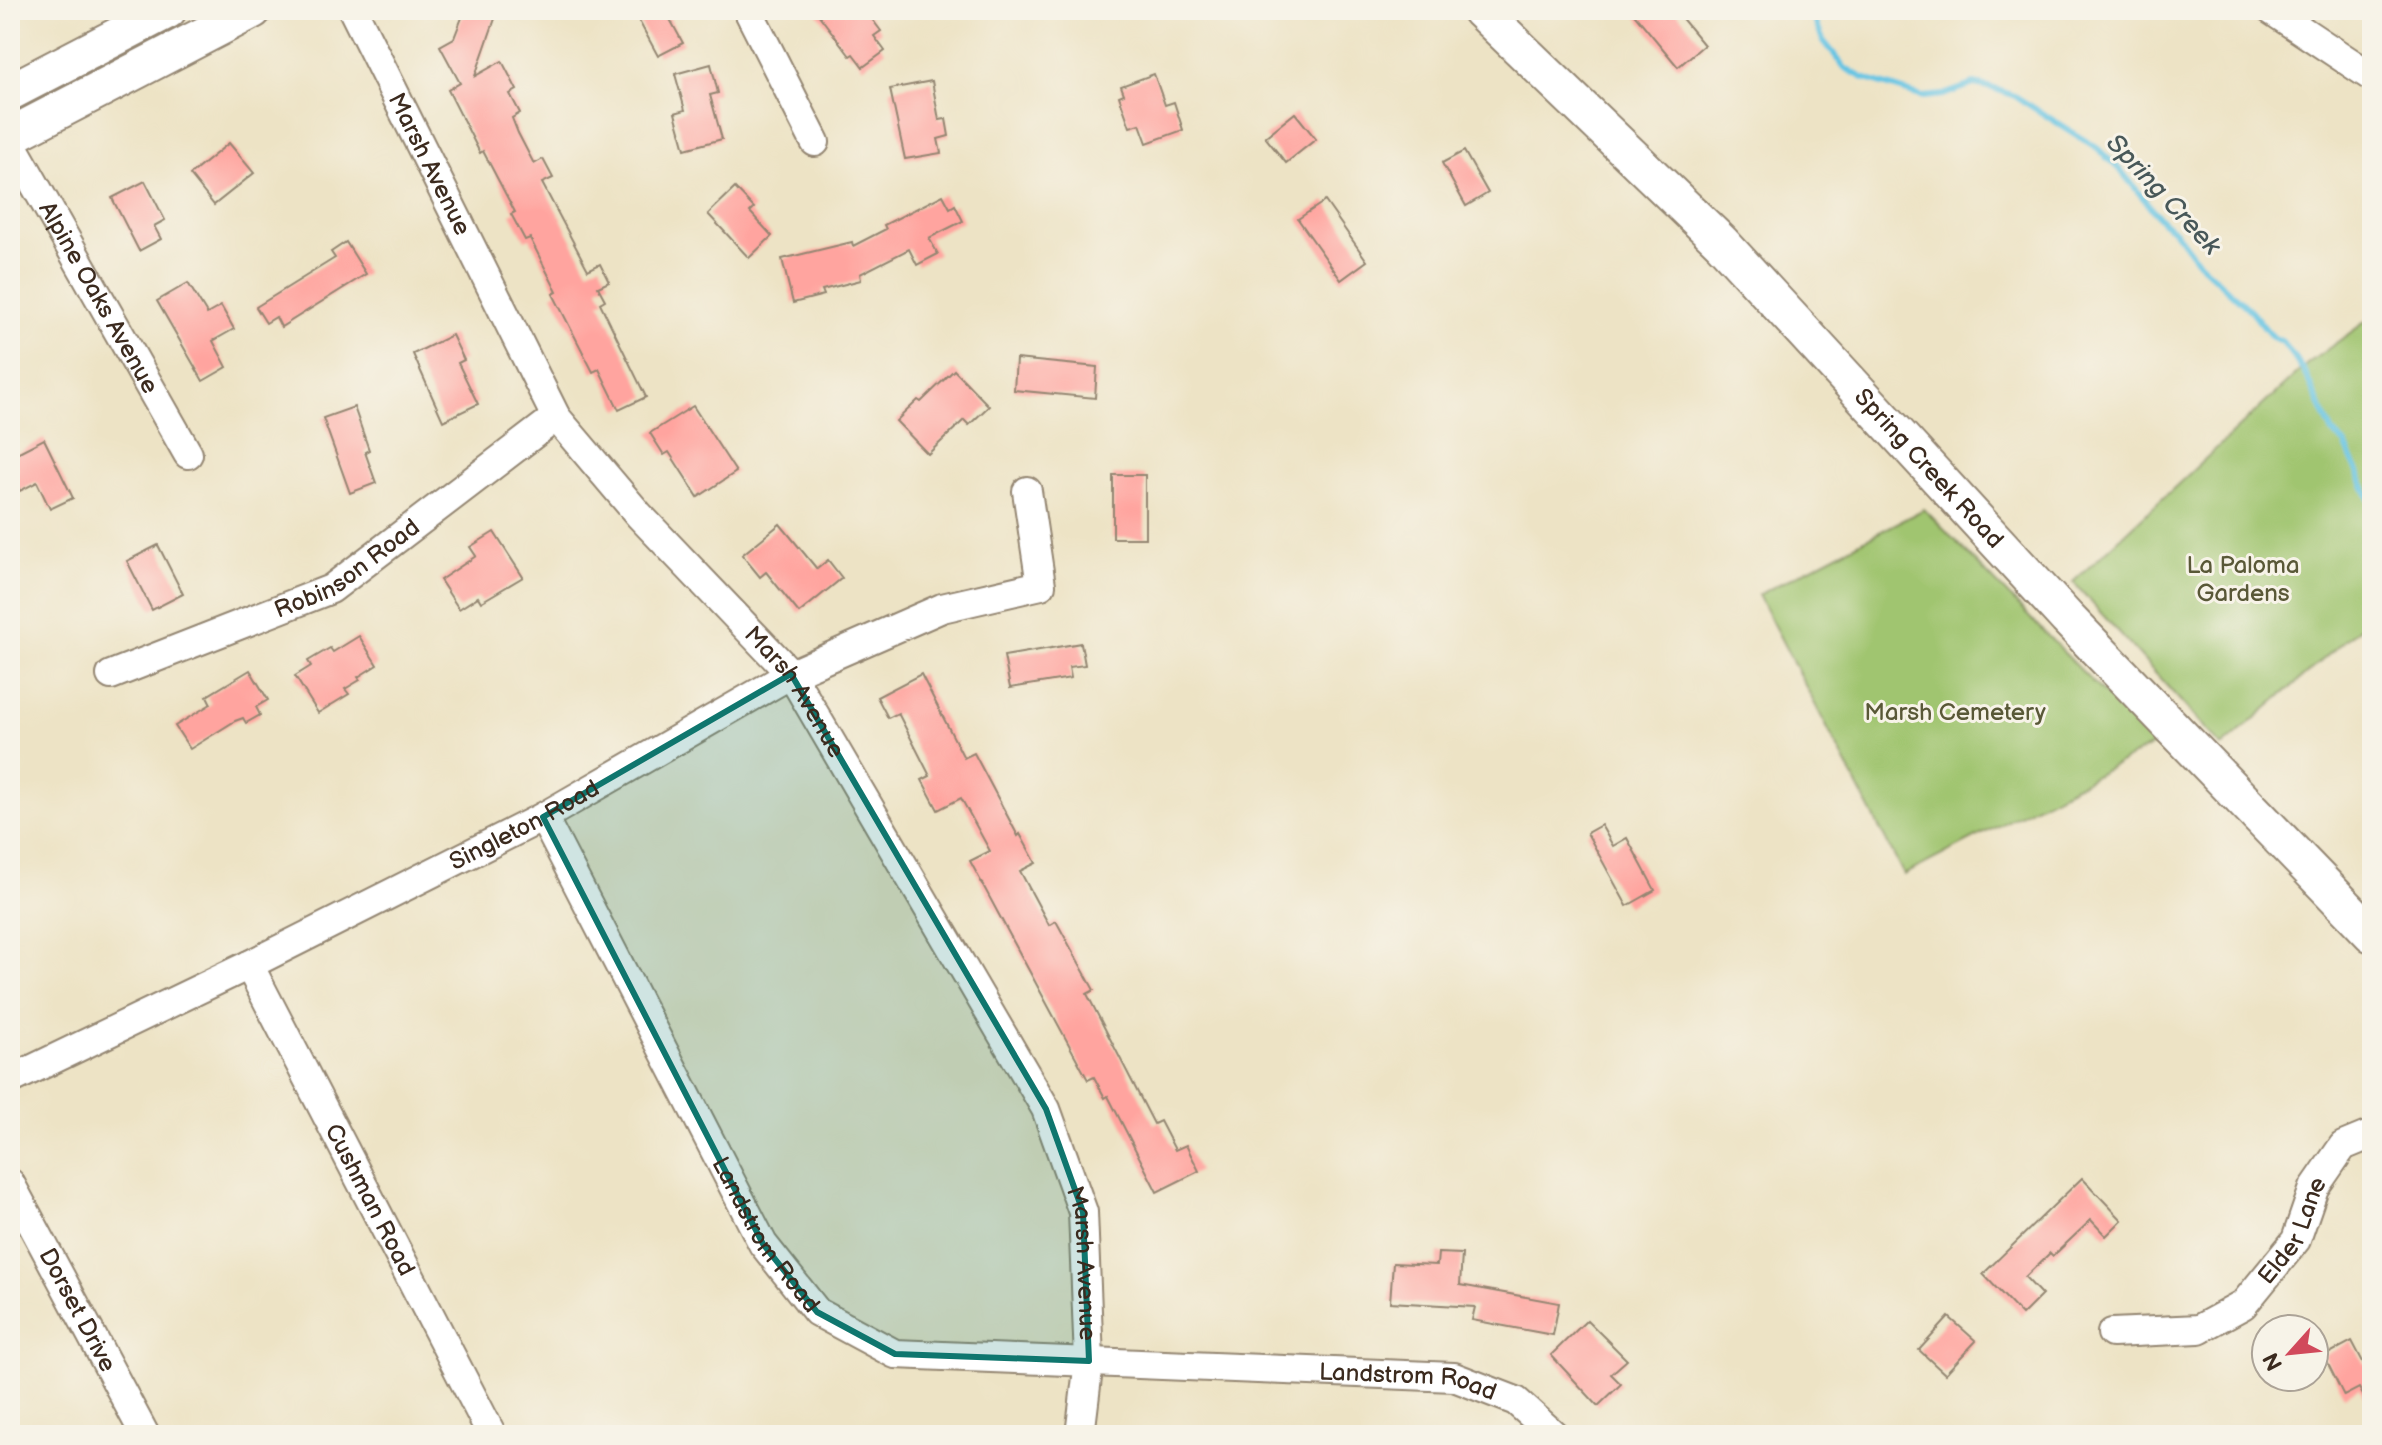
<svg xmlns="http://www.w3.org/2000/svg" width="2382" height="1445" font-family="'Balsamiq Sans',sans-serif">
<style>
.green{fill:#a0c570;stroke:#6e7847;stroke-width:2}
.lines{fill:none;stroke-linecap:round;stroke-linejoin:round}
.stream{stroke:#65c4e3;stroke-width:6}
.building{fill:#ffa49f}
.minor-casing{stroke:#948672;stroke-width:32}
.major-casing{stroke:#948672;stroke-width:40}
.minor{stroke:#fff;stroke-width:28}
.major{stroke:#fff;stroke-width:36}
.marked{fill:#0f766e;fill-opacity:0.2;stroke:#0f766e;stroke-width:6;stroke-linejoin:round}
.labels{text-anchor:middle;stroke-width:6;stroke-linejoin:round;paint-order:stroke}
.street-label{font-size:24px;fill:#3b2a1e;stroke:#f7f3e8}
.park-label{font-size:24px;fill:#595837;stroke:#f7f3e8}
.water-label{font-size:26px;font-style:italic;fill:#485859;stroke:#f7f3e8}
</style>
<rect width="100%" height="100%" fill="#f7f3e8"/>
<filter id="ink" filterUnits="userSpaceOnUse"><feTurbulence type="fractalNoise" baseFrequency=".0125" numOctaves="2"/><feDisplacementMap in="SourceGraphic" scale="16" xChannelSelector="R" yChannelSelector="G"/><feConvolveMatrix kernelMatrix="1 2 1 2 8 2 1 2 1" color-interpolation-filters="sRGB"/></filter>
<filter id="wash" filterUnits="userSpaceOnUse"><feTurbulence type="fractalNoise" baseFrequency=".006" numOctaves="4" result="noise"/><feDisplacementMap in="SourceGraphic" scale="32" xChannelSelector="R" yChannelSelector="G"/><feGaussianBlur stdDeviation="1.8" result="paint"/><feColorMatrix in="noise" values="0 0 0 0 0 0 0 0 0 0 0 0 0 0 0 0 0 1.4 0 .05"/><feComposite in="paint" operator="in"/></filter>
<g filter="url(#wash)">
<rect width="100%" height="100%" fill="#ede3c5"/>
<g class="green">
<path d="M 2372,317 L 2372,617 L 2222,747 L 2073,582 L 2307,364 Z"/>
<path d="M 1924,509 L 2154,745 L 1904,875 L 1758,595 Z"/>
</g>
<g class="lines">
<path class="stream" d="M 1810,10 L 1823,40 L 1845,68 L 1863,78 L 1923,97 L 1943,95 L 1974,84 L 1989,87 L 2015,96 L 2097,148 L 2122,172 L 2162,221 L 2175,231 L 2199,263 L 2251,311 L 2272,337 L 2283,342 L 2304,372 L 2333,433 L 2345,444 L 2372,503"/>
</g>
<g id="blocks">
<g class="building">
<path d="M 465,10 L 498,10 L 475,76 L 502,61 L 517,90 L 510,94 L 520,113 L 512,118 L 518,133 L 534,164 L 543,159 L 553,178 L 542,183 L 588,270 L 600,264 L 609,282 L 598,287 L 605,300 L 600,303 L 646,397 L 619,410 L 599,369 L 593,372 L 553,294 L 557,292 L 530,238 L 525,240 L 511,214 L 515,212 L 483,151 L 480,153 L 448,90 L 460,83 L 440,46 L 454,38 Z"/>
<path d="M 633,10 L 665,10 L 683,43 L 658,56 Z"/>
<path d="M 815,10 L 865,10 L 881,31 L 874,36 L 885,51 L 863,67 L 853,54 L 850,56 Z"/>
<path d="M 1631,10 L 1675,10 L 1704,45 L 1678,67 Z"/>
<path d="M 711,64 L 718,93 L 710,95 L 722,139 L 685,149 L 675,113 L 685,110 L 675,74 Z"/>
<path d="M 1154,74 L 1165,105 L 1174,102 L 1183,130 L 1147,143 L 1140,124 L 1130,127 L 1119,96 L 1124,94 L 1121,86 Z"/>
<path d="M 932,81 L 939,120 L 946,119 L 949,136 L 938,139 L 941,153 L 905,159 L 890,89 Z"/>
<path d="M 1295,113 L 1316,139 L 1286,163 L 1265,137 Z"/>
<path d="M 229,143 L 254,173 L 214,205 L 190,175 Z"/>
<path d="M 1464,151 L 1488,193 L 1466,206 L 1442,163 Z"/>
<path d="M 145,181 L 165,220 L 154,226 L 161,239 L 139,251 L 112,198 Z"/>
<path d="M 735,188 L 754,208 L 750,212 L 772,236 L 749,258 L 708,214 Z"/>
<path d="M 943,195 L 950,208 L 955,205 L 963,221 L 929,238 L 938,254 L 917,265 L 909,249 L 860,274 L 861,280 L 822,290 L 824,295 L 793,303 L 782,259 L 852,242 L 853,246 L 886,229 L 884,225 Z"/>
<path d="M 1325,201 L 1367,261 L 1341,280 L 1298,219 Z"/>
<path d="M 346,242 L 366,274 L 281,327 L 276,317 L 266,323 L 256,307 L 335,258 L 331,252 Z"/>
<path d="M 188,283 L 207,314 L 221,306 L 234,329 L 213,341 L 227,367 L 203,381 L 157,301 Z"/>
<path d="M 452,335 L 464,360 L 458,363 L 478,404 L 443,421 L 413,354 Z"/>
<path d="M 1016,359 L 1097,367 L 1095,398 L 1014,390 Z"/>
<path d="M 954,370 L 989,406 L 969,425 L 964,420 L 928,454 L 896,421 L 918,400 L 921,402 Z"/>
<path d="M 693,406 L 736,472 L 698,497 L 669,452 L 664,455 L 650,433 Z"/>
<path d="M 354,407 L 369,450 L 365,452 L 376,483 L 350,493 L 323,418 Z"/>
<path d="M 44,439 L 73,498 L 50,509 L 37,482 L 20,491 L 11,472 L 18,469 L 11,456 Z"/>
<rect x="1113" y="475" width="32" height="63"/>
<path d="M 780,524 L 817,569 L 828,560 L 842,578 L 799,613 L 766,572 L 760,577 L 742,555 Z"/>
<path d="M 494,532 L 523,577 L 481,602 L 478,597 L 459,609 L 440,580 L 476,556 L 470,547 Z"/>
<path d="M 158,545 L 183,594 L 152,610 L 127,561 Z"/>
<path d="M 359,636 L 377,665 L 358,677 L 360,680 L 345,689 L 349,694 L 318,713 L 295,676 L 311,666 L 308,661 L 330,648 L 333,652 Z"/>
<path d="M 1081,643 L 1085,665 L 1069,667 L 1071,678 L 1010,688 L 1004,656 Z"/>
<path d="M 250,670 L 268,700 L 256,707 L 260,715 L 246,723 L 243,718 L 235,721 L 190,749 L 175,726 L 211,704 L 207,696 Z"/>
<path d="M 921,674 L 964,758 L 974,753 L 1018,836 L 1020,834 L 1036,863 L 1020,871 L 1049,925 L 1056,921 L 1094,990 L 1087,994 L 1154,1124 L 1160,1121 L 1175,1150 L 1186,1145 L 1199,1171 L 1157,1192 L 1108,1096 L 1105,1098 L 1094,1077 L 1088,1080 L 970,861 L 990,851 L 961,798 L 938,810 L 922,780 L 930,776 L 898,713 L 888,718 L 877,697 Z"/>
<path d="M 1601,825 L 1613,846 L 1627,838 L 1655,890 L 1627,906 L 1587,833 Z"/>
<path d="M 2082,1178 L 2122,1220 L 2106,1236 L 2091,1220 L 2053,1256 L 2050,1253 L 2025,1277 L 2042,1295 L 2022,1315 L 1983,1274 Z"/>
<path d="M 1438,1253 L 1462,1254 L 1460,1285 L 1559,1303 L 1553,1335 L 1472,1320 L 1475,1307 L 1390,1302 L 1393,1263 L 1437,1265 Z"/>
<path d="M 1949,1317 L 1976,1341 L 1945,1374 L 1919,1350 Z"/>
<path d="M 1587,1320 L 1627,1360 L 1611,1374 L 1621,1384 L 1598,1406 L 1551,1355 Z"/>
<path d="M 2352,1341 L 2364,1364 L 2372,1360 L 2372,1411 L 2359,1388 L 2344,1396 L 2324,1356 Z"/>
</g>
</g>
</g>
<g filter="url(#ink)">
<use href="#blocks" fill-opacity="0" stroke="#948672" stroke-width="2"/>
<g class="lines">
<g class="minor-casing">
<g id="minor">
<path id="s1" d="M 353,10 L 556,417 L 639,515 L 791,674 L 1046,1109 L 1083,1212 L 1089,1361 L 1080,1435"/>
<path d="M 748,10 L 815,142"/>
<path d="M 2271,10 L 2372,77"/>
<path id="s2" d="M 10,141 L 188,454"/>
<path id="s3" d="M 111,675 L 331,589 L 556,417"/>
<path id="s4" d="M 543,817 L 763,1244 L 817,1312 L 895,1354 L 1454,1377 L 1516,1401 L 1554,1435"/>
<path id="s5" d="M 249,965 L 492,1435"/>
<path id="s6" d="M 10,1080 L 249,965 L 543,817 L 791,674 L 942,608 L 1041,585 L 1027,491"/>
<path id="s7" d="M 10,1183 L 145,1435"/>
<path id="s8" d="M 2112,1333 L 2199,1329 L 2243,1305 L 2296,1240 L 2314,1188 L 2343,1146 L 2372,1134"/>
</g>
</g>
<g class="major-casing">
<g id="major">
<path id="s9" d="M 1480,10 L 1721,242 L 2067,618 L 2372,934"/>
<path d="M 10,92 L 168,10"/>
<path d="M 10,136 L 253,10"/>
</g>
</g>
<use href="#minor" class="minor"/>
<use href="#major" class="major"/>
</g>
</g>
<path class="marked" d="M 791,674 L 1046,1109 L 1083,1212 L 1089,1361 L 895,1354 L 817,1312 L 763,1244 L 543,817 Z"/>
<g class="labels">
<g class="street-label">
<text dy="8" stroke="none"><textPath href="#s1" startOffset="172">Marsh Avenue</textPath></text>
<text dy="8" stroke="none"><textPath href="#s2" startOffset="180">Alpine Oaks Avenue</textPath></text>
<text dy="8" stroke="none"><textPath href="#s9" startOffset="642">Spring Creek Road</textPath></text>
<text dy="8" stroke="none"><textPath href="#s3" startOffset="260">Robinson Road</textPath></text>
<text dy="8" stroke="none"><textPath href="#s1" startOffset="820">Marsh Avenue</textPath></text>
<text dy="8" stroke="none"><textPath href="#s6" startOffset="574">Singleton Road</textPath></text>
<text dy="8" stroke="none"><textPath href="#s5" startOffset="264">Cushman Road</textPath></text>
<text dy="8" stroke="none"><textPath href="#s8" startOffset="228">Elder Lane</textPath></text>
<text dy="8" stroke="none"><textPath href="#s4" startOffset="474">Landstrom Road</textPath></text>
<text dy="8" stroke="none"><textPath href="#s1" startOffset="1468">Marsh Avenue</textPath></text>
<text dy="8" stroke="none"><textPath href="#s7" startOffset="144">Dorset Drive</textPath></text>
<text dy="8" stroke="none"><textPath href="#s4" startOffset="1170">Landstrom Road</textPath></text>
</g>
<g class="park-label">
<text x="2243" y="573">La Paloma<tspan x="2243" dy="28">Gardens</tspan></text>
<text x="1955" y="720">Marsh Cemetery</text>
</g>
<g class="water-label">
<text transform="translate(2164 194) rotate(47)" y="9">Spring Creek</text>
</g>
</g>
<rect width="2382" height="1445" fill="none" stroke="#f7f3e8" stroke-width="40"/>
<g transform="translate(2290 1353) rotate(243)"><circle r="38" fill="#f7f3e8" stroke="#aca397" stroke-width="2"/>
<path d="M0-6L14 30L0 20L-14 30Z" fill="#d1495b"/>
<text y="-12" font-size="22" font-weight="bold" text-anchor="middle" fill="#3b2a1e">N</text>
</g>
</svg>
